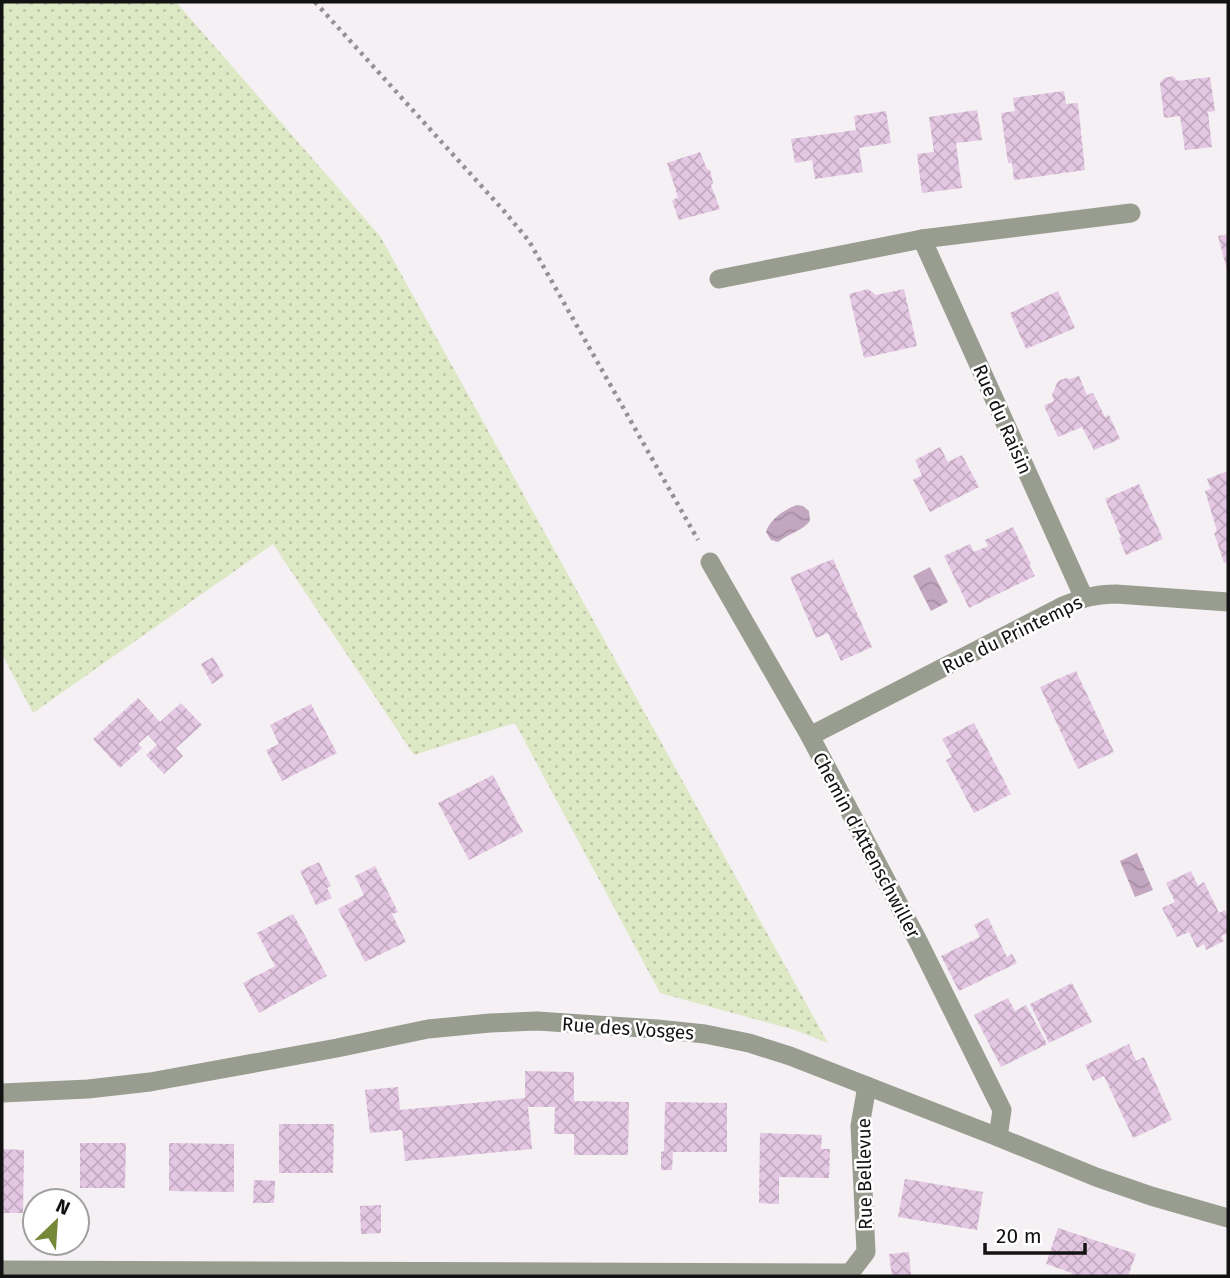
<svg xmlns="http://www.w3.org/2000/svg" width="1230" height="1278" font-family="'Fira Sans',sans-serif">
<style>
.grass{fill:url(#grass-dots)}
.water{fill:url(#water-waves)}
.building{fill:url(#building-cross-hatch)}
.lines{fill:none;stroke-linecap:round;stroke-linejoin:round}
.path{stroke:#949093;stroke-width:4.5;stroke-dasharray:3.5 5;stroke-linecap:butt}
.minor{stroke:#999d8f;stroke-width:19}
.labels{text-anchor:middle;stroke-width:5;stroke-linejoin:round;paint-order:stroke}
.street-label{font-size:19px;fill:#131213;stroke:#fff}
</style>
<defs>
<pattern id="grass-dots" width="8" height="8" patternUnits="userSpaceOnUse" patternTransform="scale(1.75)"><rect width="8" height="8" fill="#dde8c5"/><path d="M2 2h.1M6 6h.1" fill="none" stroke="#bdc6a8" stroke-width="1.8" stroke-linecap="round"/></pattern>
<pattern id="water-waves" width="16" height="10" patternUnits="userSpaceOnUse" patternTransform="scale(1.75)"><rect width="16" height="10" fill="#c3a7c1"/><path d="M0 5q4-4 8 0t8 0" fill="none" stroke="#a78fa5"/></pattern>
<pattern id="building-cross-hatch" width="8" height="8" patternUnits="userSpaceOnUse" patternTransform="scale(1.75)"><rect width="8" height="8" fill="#e4c7e2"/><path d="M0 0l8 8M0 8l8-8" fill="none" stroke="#c3aac1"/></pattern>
</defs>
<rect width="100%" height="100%" fill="#f5f0f4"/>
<path class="grass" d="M 2,2 L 176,2 L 380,236 L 828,1043 L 795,1030 L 660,993 L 515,723 L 414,755 L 273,544 L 33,713 L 2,654 Z"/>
<g class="water">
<path d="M 797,505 L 803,506 L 809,511 L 810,521 C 802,531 788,534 778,542 L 771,540 L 766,532 C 769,520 785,509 797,505 Z"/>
<path d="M 930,567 L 948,602 L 931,611 L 913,576 Z"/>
<path d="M 1137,853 L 1153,890 L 1135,897 L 1120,861 Z"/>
</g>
<g class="building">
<path d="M 1173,76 L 1178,81 L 1210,77 L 1215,111 L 1208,112 L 1212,147 L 1185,150 L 1180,116 L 1164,118 L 1160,83 L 1164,78 Z"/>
<path d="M 1064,91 L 1066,104 L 1078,103 L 1085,170 L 1014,180 L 1012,163 L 1008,163 L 1001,113 L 1015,111 L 1013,98 Z"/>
<path d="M 977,110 L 982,140 L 956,143 L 962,188 L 922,193 L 917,154 L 934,152 L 929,117 Z"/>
<path d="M 886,111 L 891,143 L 859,148 L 863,172 L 815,179 L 812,160 L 795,163 L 791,139 L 856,130 L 854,116 Z"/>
<path d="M 700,152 L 707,169 L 710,170 L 713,183 L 711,185 L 720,209 L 679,220 L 672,201 L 678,197 L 667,163 Z"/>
<path d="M 1228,234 L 1228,270 L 1227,270 L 1218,236 Z"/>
<path d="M 868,289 L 876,295 L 904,289 L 917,346 L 864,358 L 849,294 Z"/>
<path d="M 1058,291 L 1075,328 L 1026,349 L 1010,313 Z"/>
<path d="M 1079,376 L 1087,395 L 1093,393 L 1105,417 L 1109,415 L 1120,439 L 1094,450 L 1082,427 L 1058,437 L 1044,406 L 1054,401 L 1052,395 L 1058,381 L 1066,378 L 1070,379 Z"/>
<path d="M 940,447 L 948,462 L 962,455 L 979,487 L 930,512 L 913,480 L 922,475 L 915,460 Z"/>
<path d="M 1228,471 L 1228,561 L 1224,563 L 1214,533 L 1217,531 L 1205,491 L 1211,489 L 1207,479 Z"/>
<path d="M 1139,484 L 1163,539 L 1126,555 L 1119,538 L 1121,537 L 1105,499 Z"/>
<path d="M 1013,527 L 1031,564 L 1029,565 L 1035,576 L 969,608 L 944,556 L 970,544 L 974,552 L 988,546 L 985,540 Z"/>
<path d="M 833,559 L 872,647 L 841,661 L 828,633 L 816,638 L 790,577 Z"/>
<path d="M 213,657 L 224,676 L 212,684 L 201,664 Z"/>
<path d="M 1076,671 L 1114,752 L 1078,769 L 1040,687 Z"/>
<path d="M 138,698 L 160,722 L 181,703 L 202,725 L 176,748 L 183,756 L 164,774 L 146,755 L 157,745 L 148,735 L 138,744 L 142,748 L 120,768 L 93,739 Z"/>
<path d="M 311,704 L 337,753 L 282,781 L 266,750 L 279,744 L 270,725 Z"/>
<path d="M 974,723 L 1011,794 L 974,813 L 946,760 L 952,757 L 942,739 Z"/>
<path d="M 493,775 L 523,832 L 469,860 L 438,803 Z"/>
<path d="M 319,862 L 331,886 L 327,888 L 332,898 L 316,905 L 300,871 Z"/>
<path d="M 375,866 L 398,912 L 392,914 L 406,942 L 365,962 L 338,909 L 364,895 L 355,876 Z"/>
<path d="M 1191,871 L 1198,886 L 1204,882 L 1219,913 L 1225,910 L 1228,918 L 1228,933 L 1221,936 L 1224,941 L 1206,950 L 1204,944 L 1197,948 L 1189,932 L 1177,937 L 1162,908 L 1175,902 L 1166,883 Z"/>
<path d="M 293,914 L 327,976 L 259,1013 L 243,983 L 275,966 L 257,933 Z"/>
<path d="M 988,918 L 1007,957 L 1012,954 L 1017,963 L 959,991 L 941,956 L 980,937 L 974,925 Z"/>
<path d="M 1072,983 L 1092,1022 L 1049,1043 L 1030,1004 Z"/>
<path d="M 1008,998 L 1015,1011 L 1026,1005 L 1047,1044 L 1001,1067 L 974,1015 Z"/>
<path d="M 1129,1044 L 1136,1061 L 1144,1057 L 1172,1120 L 1133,1138 L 1104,1076 L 1093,1081 L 1085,1065 Z"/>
<path d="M 525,1071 L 574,1072 L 574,1101 L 629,1102 L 628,1155 L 574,1155 L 574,1134 L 554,1134 L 555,1107 L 528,1107 L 532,1149 L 405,1161 L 402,1130 L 370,1133 L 365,1090 L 398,1087 L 400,1110 L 525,1098 Z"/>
<path d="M 665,1102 L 727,1103 L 727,1152 L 673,1152 L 672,1170 L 661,1170 L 661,1152 L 664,1151 Z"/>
<path d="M 279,1124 L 334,1124 L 333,1173 L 279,1173 Z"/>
<path d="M 760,1133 L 822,1135 L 821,1149 L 830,1149 L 829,1178 L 779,1177 L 779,1204 L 759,1203 Z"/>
<path d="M 80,1143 L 126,1143 L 125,1188 L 80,1188 Z"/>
<path d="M 169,1143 L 234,1144 L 234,1192 L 169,1191 Z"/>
<path d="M 2,1149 L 24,1150 L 23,1213 L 2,1213 Z"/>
<path d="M 905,1179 L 983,1192 L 977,1230 L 898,1217 Z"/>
<path d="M 254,1180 L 275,1181 L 274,1203 L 253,1203 Z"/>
<path d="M 381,1205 L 381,1233 L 361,1234 L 360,1206 Z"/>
<path d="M 1058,1228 L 1136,1254 L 1128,1276 L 1074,1276 L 1071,1275 L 1072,1273 L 1046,1264 Z"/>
<path d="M 909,1252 L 911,1276 L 892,1276 L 889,1254 Z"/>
</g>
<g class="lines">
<path class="path" d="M 315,2 L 504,211 L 529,241 L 698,540"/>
<g class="minor">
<path d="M 922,239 L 1084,598"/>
<path d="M 719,279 L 922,239 L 1131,213"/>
<path d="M 710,562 L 810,736 L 918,941 L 1002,1110 L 998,1137"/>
<path d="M 810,736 L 1065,605 C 1083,598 1096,594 1116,594 L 1228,602"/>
<path d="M 2,1093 L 88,1089 L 150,1082 L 337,1048 L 428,1029 L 490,1023 L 537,1021 L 657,1029 L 705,1034 L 749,1043 L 790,1056 L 998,1137 L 1096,1177 L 1151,1196 L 1228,1218"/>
<path d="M 2,1270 L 850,1273 L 866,1252 L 860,1126 L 867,1086"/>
</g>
</g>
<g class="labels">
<g class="street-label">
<text transform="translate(1003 419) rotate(66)" y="7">Rue du Raisin</text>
<text transform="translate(1012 634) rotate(-26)" y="7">Rue du Printemps</text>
<text transform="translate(867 845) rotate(62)" y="7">Chemin d'Attenschwiller</text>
<text transform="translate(628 1028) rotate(4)" y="7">Rue des Vosges</text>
<text transform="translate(864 1174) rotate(-91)" y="7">Rue Bellevue</text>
</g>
</g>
<rect width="1230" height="1278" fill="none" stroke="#131213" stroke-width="7"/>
<g transform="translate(56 1222) rotate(25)"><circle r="33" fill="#ffffff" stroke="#a1a0a1" stroke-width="2"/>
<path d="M0-5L12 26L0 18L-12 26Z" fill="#748838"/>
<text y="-10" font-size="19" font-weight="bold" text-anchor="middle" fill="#131213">N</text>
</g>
<path d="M985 1243v10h100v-10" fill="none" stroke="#131213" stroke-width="3.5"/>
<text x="996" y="1243" font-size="21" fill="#131213" stroke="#ffffff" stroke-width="5" paint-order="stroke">20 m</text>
</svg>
